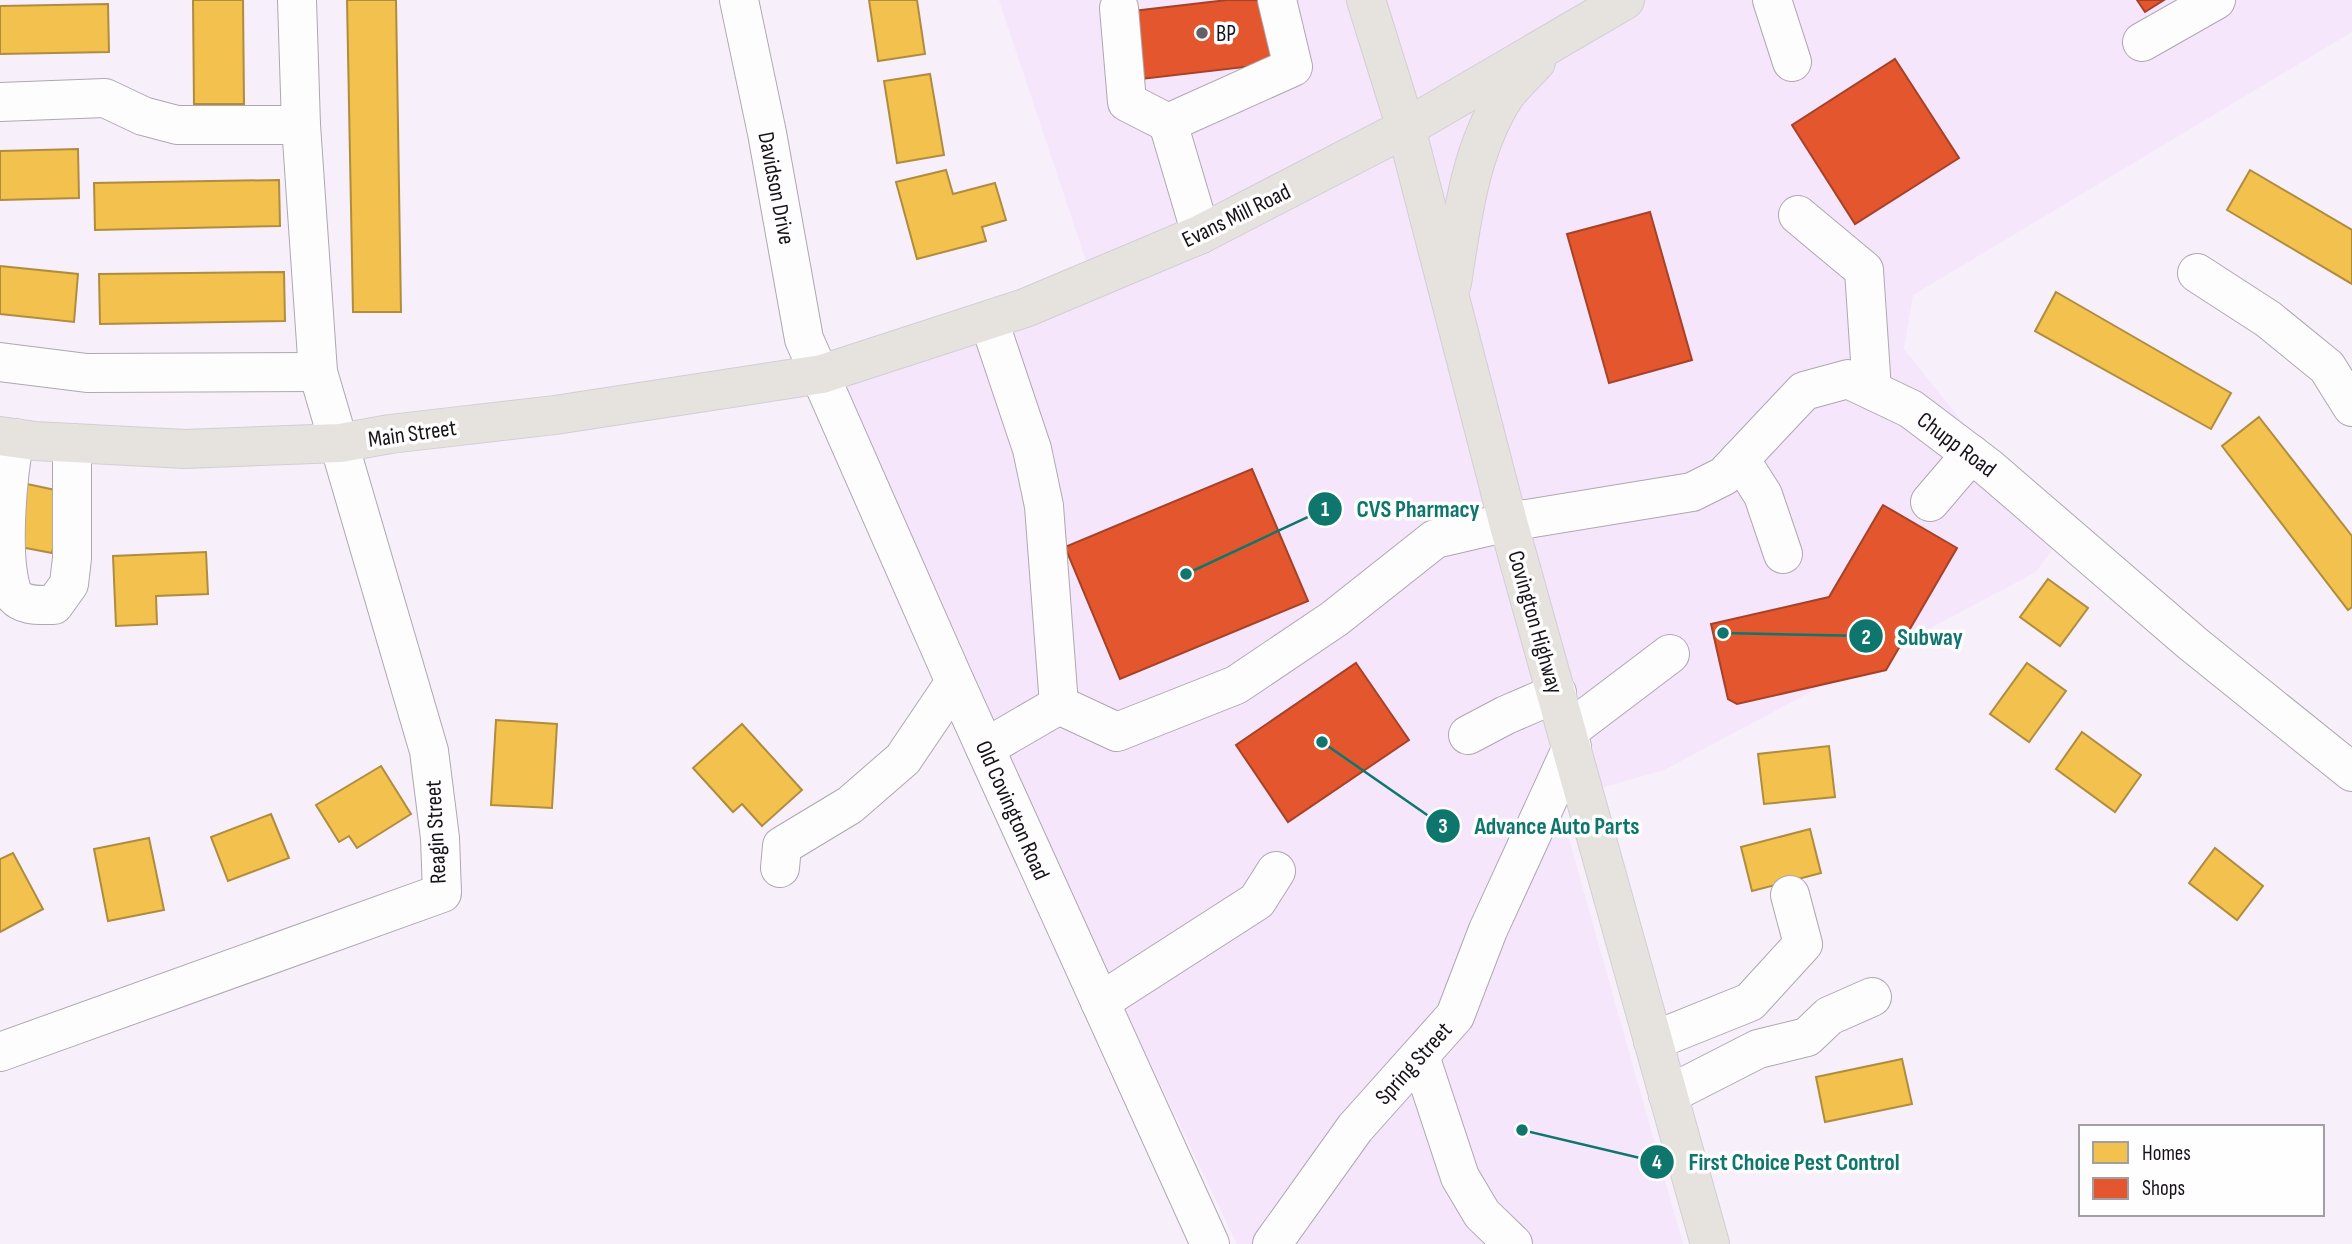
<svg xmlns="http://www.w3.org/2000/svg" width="2352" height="1244" font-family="'Sofia Sans Condensed',sans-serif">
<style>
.built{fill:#f5e6fb}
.homes{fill:#f2c14e;stroke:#b08c3e;stroke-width:2}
.shops{fill:#e4572e;stroke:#a64228;stroke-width:2}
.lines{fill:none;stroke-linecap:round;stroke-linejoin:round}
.minor-casing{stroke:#aea7b0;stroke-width:40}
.major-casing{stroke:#d2ced4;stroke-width:40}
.minor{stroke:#fefdfe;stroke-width:38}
.major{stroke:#e6e3df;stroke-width:38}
.poi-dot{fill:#655f68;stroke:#fefefe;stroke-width:2.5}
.labels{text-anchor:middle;stroke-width:7;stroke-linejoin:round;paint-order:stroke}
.poi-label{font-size:23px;fill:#171119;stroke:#fefefe;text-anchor:start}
.street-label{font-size:23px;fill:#171119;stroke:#fefefe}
.leader{fill:none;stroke:#0f766e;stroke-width:2.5}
.callout-dot{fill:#0f766e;stroke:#fefefe;stroke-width:2.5}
.mark-label{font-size:21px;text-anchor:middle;font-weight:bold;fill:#fff}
.callout-label{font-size:24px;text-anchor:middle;font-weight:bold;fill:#0f766e;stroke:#fefefe;stroke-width:7;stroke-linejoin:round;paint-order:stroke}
</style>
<rect width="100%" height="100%" fill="#f7effa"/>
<path class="built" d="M 999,0 L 2352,0 L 2352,32 L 1913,295 L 1904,349 L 2058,542 L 2036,572 L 1664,770 L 1558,800 L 1683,1244 L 1237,1244 L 825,383 L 1093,281 Z"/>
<g class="homes">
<path d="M 193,0 L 243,0 L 244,104 L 194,104 Z"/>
<path d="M 347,0 L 396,0 L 401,312 L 353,312 Z"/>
<path d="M 869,0 L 917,0 L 925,54 L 878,61 Z"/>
<path d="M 108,4 L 109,52 L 0,54 L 0,6 Z"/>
<path d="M 930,74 L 944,155 L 897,163 L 884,81 Z"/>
<path d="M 78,149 L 79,198 L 0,200 L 0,151 Z"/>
<path d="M 946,170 L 953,194 L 995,183 L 1006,220 L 982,227 L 986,241 L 917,259 L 896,182 Z"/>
<path d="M 2250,170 L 2352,230 L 2352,284 L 2227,210 Z"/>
<path d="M 279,180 L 280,226 L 95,230 L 94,183 Z"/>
<path d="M 0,266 L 78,274 L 74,322 L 0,314 Z"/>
<path d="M 284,272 L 285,321 L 100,324 L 99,274 Z"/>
<path d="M 2056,292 L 2231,393 L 2211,429 L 2035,331 Z"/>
<path d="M 2259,417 L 2352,536 L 2352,607 L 2348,610 L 2222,446 Z"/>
<path d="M 27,484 L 65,492 L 52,553 L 15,546 Z"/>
<path d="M 206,552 L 208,594 L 156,596 L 157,624 L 116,626 L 113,556 Z"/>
<path d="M 2048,579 L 2088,608 L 2060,646 L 2020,617 Z"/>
<path d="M 2027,663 L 2066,691 L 2029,742 L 1990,714 Z"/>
<path d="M 496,720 L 557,724 L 552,808 L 491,805 Z"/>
<path d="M 742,724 L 802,790 L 762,826 L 742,804 L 733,812 L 693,768 Z"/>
<path d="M 2082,732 L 2141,775 L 2115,812 L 2056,769 Z"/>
<path d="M 1829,746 L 1835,797 L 1764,804 L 1758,754 Z"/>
<path d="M 381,766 L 411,814 L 357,848 L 349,836 L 339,842 L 316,805 Z"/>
<path d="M 271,814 L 289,858 L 228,881 L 211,837 Z"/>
<path d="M 1810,829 L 1821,873 L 1752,891 L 1741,847 Z"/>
<path d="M 149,838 L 164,910 L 108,921 L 94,849 Z"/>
<path d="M 2215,848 L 2263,886 L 2237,920 L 2189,883 Z"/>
<path d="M 13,853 L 43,909 L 0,932 L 0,859 Z"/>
<path d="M 1902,1059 L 1912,1104 L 1825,1122 L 1816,1077 Z"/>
</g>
<g class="shops">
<path d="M 1227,0 L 1270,0 L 1278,63 L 1133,80 L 1125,12 Z"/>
<path d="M 2137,0 L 2164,0 L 2145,12 Z"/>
<path d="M 1895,59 L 1959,158 L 1855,224 L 1792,125 Z"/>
<path d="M 1650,212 L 1692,360 L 1609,383 L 1567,234 Z"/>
<path d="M 1252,469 L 1308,601 L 1120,679 L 1065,547 Z"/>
<path d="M 1883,505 L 1957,548 L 1886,670 L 1737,704 L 1728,699 L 1711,624 L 1829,597 Z"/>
<path d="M 1356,663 L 1409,740 L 1288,822 L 1236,745 Z"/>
</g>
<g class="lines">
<g class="minor-casing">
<g id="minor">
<path d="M 739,0 L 767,133 L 804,339 L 955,682 L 1210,1244"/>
<path d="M 1772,0 L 1792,62"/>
<path d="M 1119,8 L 1127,102 L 1168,123"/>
<path d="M 2142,42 L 2216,0"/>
<path d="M 0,102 L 105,98 L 143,116 L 177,125 L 301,125"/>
<path d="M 1798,215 L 1864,270 L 1872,390"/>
<path d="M 1201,234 L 1168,123 L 1293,67 L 1277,0"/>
<path d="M 2197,273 L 2268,319 L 2327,367 L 2352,407"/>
<path d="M 989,321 L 1032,449 L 1044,506 L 1059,705"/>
<path d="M 0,362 L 87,373 L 318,372"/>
<path d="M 15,438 C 7,478 0,560 13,594 C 22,607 40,605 54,605 L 69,584 L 72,558 L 72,443"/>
<path d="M 1740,459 L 1763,495 L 1783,554"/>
<path d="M 1930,502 L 1971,454"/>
<path d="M 1567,732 L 1670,654"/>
<path d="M 1468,735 L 1506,715 L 1557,693"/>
<path d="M 985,748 L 1059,705 L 1117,732 L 1236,685 L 1334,619 L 1435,539 L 1508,522 L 1692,492 L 1724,476 L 1804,391 L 1848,379 L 1911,409 L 1989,468 L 2192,643 L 2352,772"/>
<path d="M 780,868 L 782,846 L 850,805 L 903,759 L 955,682"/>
<path d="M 1100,1002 L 1257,901 L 1276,871"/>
<path d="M 1653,1041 L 1750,1002 L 1803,944 L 1790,895"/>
<path d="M 0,1052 L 442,893 L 440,838 L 429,751 L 318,372 L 301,125 L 297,0"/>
<path d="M 1420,1056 L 1460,1177 L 1482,1214 L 1513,1244"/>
<path d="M 1668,1095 L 1758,1049 L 1807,1037 L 1829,1016 L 1872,997"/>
<path d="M 1272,1244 L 1355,1128 L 1455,1016 L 1488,930 L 1572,747"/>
</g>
</g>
<g class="major-casing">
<g id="major">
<path d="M 1366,0 L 1406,128 L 1508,522 L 1710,1244"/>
<path d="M 1452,283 C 1462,220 1469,154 1503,99 C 1511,86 1525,74 1536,62"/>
<path d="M 0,436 L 35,441 L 185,449 L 340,443 L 390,434 L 555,415 L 822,374 L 1025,308 L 1201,234 L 1406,128 L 1625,0"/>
</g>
</g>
<use href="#minor" class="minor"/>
<use href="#major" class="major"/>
</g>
<circle class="poi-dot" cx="1202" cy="33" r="7"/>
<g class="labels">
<g class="poi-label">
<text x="1216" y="41">BP</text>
</g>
<g class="street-label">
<text transform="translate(777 188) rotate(79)" y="8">Davidson Drive</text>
<text transform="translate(1236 215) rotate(-26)" y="8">Evans Mill Road</text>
<text transform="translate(412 433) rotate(-8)" y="8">Main Street</text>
<text transform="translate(1957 444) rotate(37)" y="8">Chupp Road</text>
<text transform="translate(1536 622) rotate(74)" y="8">Covington Highway</text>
<text transform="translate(1013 810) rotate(66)" y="8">Old Covington Road</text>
<text transform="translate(435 832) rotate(-93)" y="8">Reagin Street</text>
<text transform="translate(1413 1063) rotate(-48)" y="8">Spring Street</text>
</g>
</g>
<path class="leader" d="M1186 574L1325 509M1723 633L1866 636M1322 742L1443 826M1522 1130L1657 1162"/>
<g class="callout-dot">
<circle cx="1186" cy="574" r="7"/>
<circle cx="1723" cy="633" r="7"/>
<circle cx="1322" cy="742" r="7"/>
<circle cx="1522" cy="1130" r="7"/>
<circle cx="1325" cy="509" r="18"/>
<circle cx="1866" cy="636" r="18"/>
<circle cx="1443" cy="826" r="18"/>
<circle cx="1657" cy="1162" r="18"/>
</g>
<g class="mark-label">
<text x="1325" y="516">1</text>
<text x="1866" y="644">2</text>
<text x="1443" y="833">3</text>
<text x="1657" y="1169">4</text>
</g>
<g class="callout-label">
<text x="1418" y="517">CVS Pharmacy</text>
<text x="1930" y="645">Subway</text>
<text x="1557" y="834">Advance Auto Parts</text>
<text x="1794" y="1170">First Choice Pest Control</text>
</g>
<rect x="2079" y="1125" width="245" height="91" fill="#fefefe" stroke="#a29fa2" stroke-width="2"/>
<rect x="2093" y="1142" width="35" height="21" fill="#f2c14e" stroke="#a29fa2" stroke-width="2"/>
<text x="2142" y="1160" font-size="21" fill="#171119">Homes</text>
<rect x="2093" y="1178" width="35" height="21" fill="#e4572e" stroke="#a29fa2" stroke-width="2"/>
<text x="2142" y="1195" font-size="21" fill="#171119">Shops</text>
</svg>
